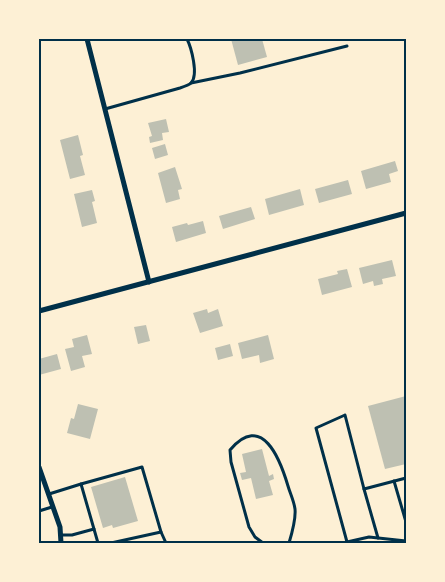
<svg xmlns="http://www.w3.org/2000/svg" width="445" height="582" font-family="'Work Sans',sans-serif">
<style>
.building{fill:#bec0b2}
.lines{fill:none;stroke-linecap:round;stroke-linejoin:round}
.service{stroke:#003049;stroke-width:3}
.minor{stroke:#003049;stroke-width:5}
.neatline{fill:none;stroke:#003049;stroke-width:2}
</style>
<rect width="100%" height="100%" fill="#fdf0d5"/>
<g class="building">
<path d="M 231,39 L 262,39 L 267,57 L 238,65 Z"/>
<path d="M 166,119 L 169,132 L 162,133 L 163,140 L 150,143 L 149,137 L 152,136 L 148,123 Z"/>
<path d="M 78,135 L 83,155 L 80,156 L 85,175 L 70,179 L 60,140 Z"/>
<path d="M 165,144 L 168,155 L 155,159 L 152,148 Z"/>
<path d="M 395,161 L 398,171 L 389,174 L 391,182 L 366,189 L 361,171 Z"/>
<path d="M 175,167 L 182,189 L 178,190 L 180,199 L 166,203 L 158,173 Z"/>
<path d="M 348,180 L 352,194 L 319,203 L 315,189 Z"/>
<path d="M 300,189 L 304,205 L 269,215 L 265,199 Z"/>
<path d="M 92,190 L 95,201 L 92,202 L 97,223 L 82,227 L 74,194 Z"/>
<path d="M 251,207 L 255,219 L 223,229 L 219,216 Z"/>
<path d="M 203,221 L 206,233 L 176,242 L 172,227 L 187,223 L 188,225 Z"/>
<path d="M 392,260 L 396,276 L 382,279 L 383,284 L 374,286 L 373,281 L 363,284 L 359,268 Z"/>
<path d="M 347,269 L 352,287 L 322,295 L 318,279 L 338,274 L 337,271 Z"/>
<path d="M 207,309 L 208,313 L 218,309 L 223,326 L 200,333 L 193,313 Z"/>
<path d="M 146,325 L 150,341 L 138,344 L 134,327 Z"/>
<path d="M 87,335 L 92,354 L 82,356 L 85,367 L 71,371 L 65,349 L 74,347 L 72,339 Z"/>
<path d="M 268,335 L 274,359 L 260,363 L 259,355 L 242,359 L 238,343 Z"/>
<path d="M 230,344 L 233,356 L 218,360 L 215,348 Z"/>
<path d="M 57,354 L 61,369 L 39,375 L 39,359 Z"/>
<path d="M 406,396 L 406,464 L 385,469 L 368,406 Z"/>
<path d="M 78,404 L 98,409 L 90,439 L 67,433 L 71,418 L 74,419 Z"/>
<path d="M 262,449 L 269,476 L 273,474 L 274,479 L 269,481 L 273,495 L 256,499 L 251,478 L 242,480 L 240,473 L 246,472 L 242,454 Z"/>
<path d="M 125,477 L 138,521 L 113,528 L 112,525 L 103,528 L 91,487 Z"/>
</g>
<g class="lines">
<g class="service">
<path d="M 191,83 L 240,73 L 347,46"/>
<path d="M 105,109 L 180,88 C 183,87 189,85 191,83 C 199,75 191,47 187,39"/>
<path d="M 406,478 L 364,489 L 345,415 L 316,428 L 347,542 L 369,537 L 406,541"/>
<path d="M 394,481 L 406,522"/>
<path d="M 81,484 L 142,467 L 161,532"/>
<path d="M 364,489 L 378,538"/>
<path d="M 49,494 L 81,484 L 98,543"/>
<path d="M 39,511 L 52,507"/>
<path d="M 61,535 L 72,535 L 94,529"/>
<path d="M 111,543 L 161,532 L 166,543"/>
<path d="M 263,543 L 255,537 L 249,527 L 231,462 L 230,450 C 262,412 280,459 288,486 C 290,493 294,501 295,509 C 296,519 292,533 289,543"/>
<path d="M 342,543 L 347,542"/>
</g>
<g class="minor">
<path d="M 87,39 L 149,282"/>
<path d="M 39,311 L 406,213"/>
<path d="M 39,467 L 60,527 L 61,543"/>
</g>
</g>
<rect width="445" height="582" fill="none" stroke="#fdf0d5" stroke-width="80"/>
<rect x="40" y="40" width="365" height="502" class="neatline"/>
</svg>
